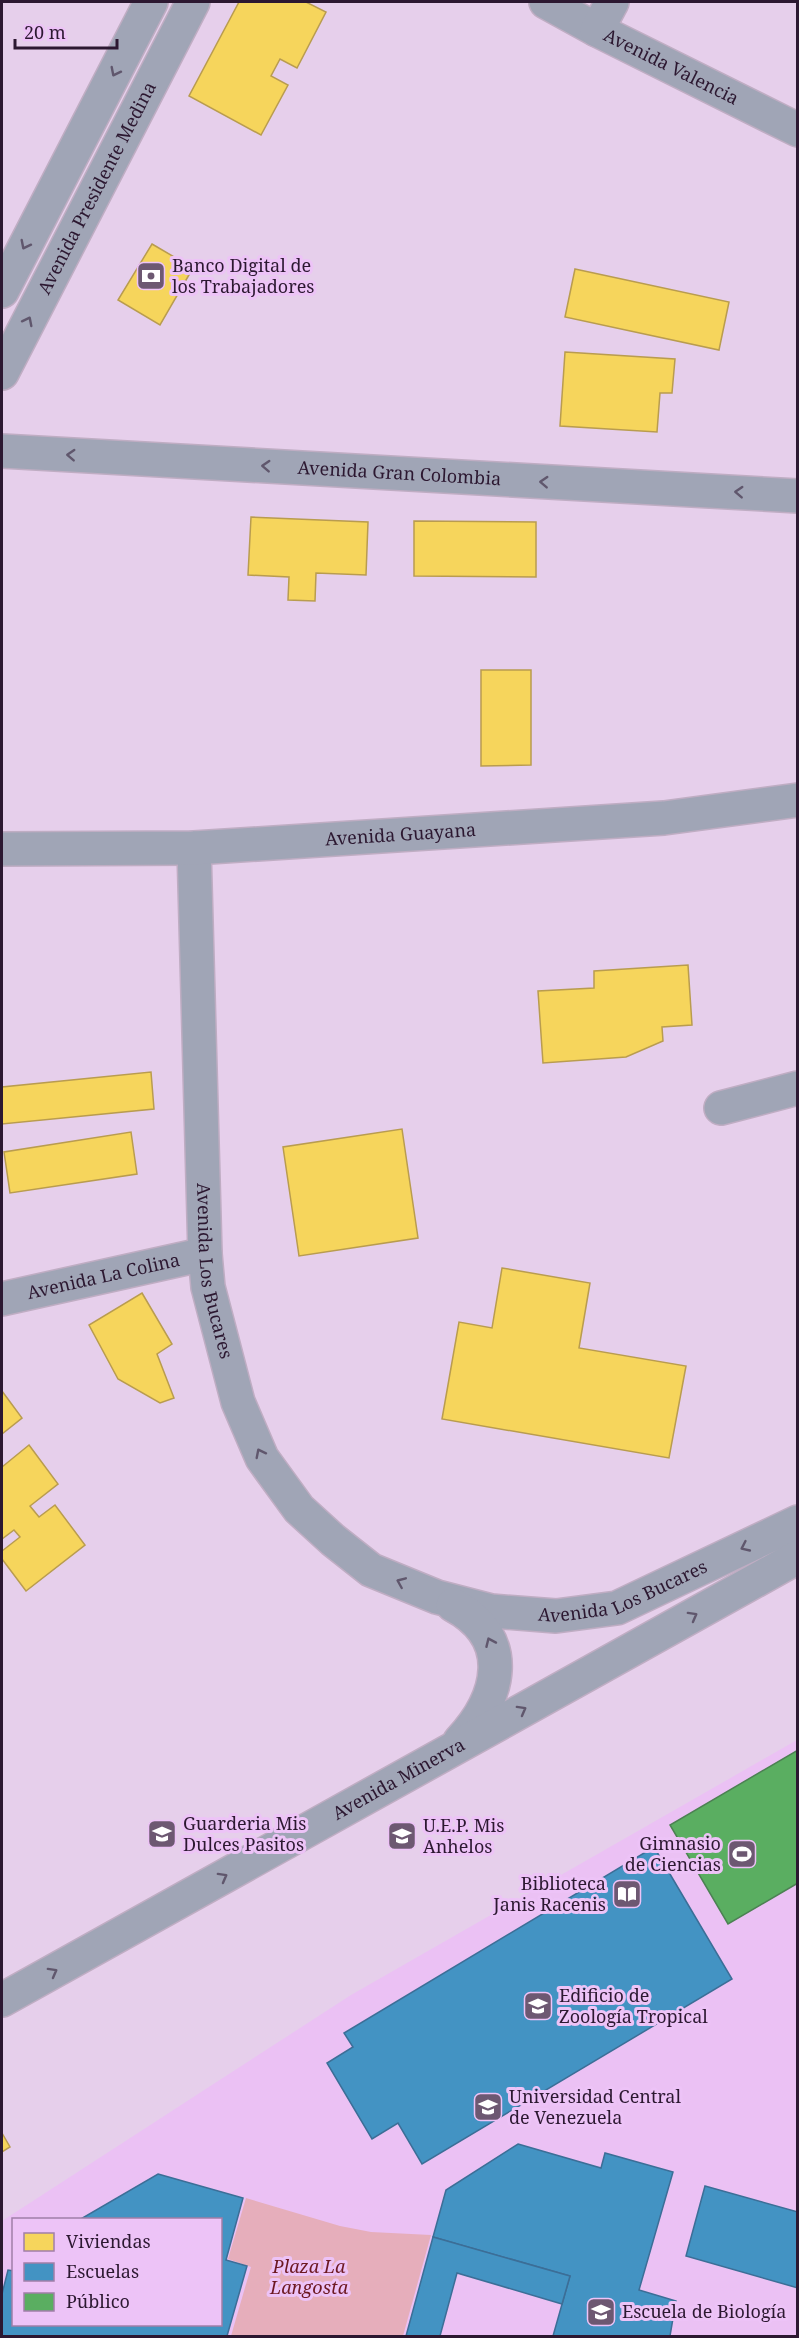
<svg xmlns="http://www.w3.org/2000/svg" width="799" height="2338" font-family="'Noto Serif',serif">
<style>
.built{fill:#ebc1f4;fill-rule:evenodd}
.green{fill:#e6aebb}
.homes{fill:#f6d55c;stroke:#b99c4f;stroke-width:1.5}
.schools{fill:#4393c3;stroke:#3c6e97;stroke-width:1.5}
.public{fill:#5aae61;stroke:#4c8153;stroke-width:1.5}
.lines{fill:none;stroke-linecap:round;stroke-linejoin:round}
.minor-casing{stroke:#bfadc3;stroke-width:36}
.tertiary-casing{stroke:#bfadc3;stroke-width:36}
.minor{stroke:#a0a5b6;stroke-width:33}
.tertiary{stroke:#a0a5b6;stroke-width:33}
.oneway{stroke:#60576d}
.labels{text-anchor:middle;stroke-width:6;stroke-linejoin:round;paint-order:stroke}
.street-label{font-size:18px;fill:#2c1831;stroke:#edc3f7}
.poi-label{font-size:18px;fill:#2c1831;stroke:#edc3f7;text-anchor:start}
.park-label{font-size:18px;font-style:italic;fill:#6c1821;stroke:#edc3f7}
</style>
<rect width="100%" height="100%" fill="#e6cfeb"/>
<path class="built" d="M 797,1740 L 797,2336 L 2,2336 L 2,2221 L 351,1995 ZM 14,2220 L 220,2220 L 220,2324 L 14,2324 Z"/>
<path class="green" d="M 246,2198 L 340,2226 L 371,2232 L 431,2235 L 403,2336 L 231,2336 L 251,2267 L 228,2259 Z"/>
<g class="homes">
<path d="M 239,2 L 306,2 L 326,12 L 297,68 L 280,59 L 271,76 L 288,85 L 261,135 L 189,96 Z"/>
<path d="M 152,244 L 193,268 L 160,325 L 118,300 Z"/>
<path d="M 575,269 L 729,302 L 719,350 L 565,317 Z"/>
<path d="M 565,352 L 675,359 L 672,393 L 660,393 L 657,432 L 560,426 Z"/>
<path d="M 251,517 L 368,522 L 366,575 L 316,573 L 315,601 L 288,600 L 289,577 L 248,575 Z"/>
<path d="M 414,521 L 536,522 L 536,577 L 414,576 Z"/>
<path d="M 481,670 L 531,670 L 531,765 L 481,766 Z"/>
<path d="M 688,965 L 692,1025 L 662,1027 L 663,1041 L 626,1057 L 543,1063 L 538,991 L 594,988 L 594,971 Z"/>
<path d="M 151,1072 L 154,1109 L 2,1124 L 2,1087 Z"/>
<path d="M 402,1129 L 418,1238 L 299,1256 L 283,1147 Z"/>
<path d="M 131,1132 L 137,1174 L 10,1193 L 4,1152 Z"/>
<path d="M 502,1268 L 590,1283 L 579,1348 L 686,1366 L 669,1458 L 442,1419 L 459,1322 L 492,1328 Z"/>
<path d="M 142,1293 L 172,1344 L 157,1354 L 174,1398 L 160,1403 L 118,1379 L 89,1325 Z"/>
<path d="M 2,1391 L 22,1418 L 2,1434 Z"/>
<path d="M 29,1445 L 58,1484 L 30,1506 L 39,1517 L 55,1505 L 85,1545 L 26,1591 L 2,1559 L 2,1551 L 20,1537 L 14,1530 L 2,1539 L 2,1467 Z"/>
<path d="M 2,2133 L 10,2147 L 2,2152 Z"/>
</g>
<g class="schools">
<path d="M 654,1847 L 732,1979 L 422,2164 L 398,2123 L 372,2139 L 327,2063 L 353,2047 L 344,2033 Z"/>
<path d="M 518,2144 L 601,2168 L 605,2153 L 673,2172 L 639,2290 L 676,2301 L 670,2336 L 553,2336 L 570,2276 L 433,2237 L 446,2190 Z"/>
<path d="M 158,2174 L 243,2198 L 226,2260 L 247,2266 L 227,2336 L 2,2336 L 2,2294 L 8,2270 L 14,2271 L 14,2324 L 220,2324 L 220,2220 L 79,2220 Z"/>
<path d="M 705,2186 L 798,2212 L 798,2288 L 686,2256 Z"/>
<path d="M 433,2237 L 570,2276 L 562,2304 L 457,2273 L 440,2336 L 406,2336 Z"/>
</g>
<path class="public" d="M 798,1750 L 798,1883 L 728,1924 L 670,1825 Z"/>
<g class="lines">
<g class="minor-casing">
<g id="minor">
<path id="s1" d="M 546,2 L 597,30 L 798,130"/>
<path d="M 597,30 L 612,2"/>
<path id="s2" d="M 2,451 L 798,496"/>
<path id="s3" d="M 194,848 L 205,1254 L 208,1287 L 238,1402 L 262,1458 L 299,1509 L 333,1540 L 371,1570 L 437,1597 L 491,1611 L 556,1616 L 617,1608 L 798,1522"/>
<path id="s4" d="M 2,849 L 194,848 L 664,818 L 798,800"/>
<path d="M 721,1108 L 798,1088"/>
<path id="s5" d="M 2,1299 L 205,1254"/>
<path d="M 453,1605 C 515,1638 501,1697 460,1741"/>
<path id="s6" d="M 2,2000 L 798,1557"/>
</g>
</g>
<g class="tertiary-casing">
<g id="tertiary">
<path d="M 2,291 L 151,2"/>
<path id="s7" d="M 2,373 L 193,2"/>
</g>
</g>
<use href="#minor" class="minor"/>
<use href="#tertiary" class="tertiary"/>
</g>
<defs><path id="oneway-chevron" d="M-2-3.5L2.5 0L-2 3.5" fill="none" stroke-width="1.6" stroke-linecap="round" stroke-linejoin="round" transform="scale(1.5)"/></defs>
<g class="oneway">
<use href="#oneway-chevron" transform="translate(115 72) rotate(117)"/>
<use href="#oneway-chevron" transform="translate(25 245) rotate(117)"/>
<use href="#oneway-chevron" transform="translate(28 321) rotate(-63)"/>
<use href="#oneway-chevron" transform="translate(71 455) rotate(-177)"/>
<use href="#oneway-chevron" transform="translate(266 466) rotate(-177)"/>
<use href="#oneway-chevron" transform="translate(544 482) rotate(-177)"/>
<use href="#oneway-chevron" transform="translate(739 492) rotate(-177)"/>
<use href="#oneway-chevron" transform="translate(260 1453) rotate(-117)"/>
<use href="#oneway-chevron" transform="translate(745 1547) rotate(155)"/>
<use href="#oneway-chevron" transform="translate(401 1582) rotate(-157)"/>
<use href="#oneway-chevron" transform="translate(693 1616) rotate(-29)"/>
<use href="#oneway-chevron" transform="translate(490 1642) rotate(-114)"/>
<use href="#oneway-chevron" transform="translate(522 1710) rotate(-29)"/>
<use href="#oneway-chevron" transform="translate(223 1877) rotate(-29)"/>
<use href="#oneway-chevron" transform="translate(53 1972) rotate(-29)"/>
</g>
<defs>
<g id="bank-square" transform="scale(1.5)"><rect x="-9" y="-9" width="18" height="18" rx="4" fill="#6d5872" stroke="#edc3f7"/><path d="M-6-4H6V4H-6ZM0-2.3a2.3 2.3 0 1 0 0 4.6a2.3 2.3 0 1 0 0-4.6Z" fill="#fff"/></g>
<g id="school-square" transform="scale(1.5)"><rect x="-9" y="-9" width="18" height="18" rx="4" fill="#6d5872" stroke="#edc3f7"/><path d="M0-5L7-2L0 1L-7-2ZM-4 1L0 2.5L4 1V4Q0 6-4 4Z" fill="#fff"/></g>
<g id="stadium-square" transform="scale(1.5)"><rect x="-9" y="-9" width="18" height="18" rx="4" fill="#6d5872" stroke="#edc3f7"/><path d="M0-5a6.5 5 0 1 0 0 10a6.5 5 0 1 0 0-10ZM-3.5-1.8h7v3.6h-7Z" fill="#fff"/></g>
<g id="library-square" transform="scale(1.5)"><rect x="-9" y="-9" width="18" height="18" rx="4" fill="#6d5872" stroke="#edc3f7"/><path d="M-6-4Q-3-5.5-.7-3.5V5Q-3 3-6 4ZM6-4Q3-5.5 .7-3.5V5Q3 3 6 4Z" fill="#fff"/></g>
<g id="university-square" transform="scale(1.5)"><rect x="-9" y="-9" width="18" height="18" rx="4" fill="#6d5872" stroke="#edc3f7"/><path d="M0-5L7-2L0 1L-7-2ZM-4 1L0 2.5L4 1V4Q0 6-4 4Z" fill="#fff"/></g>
</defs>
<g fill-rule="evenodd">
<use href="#bank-square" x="151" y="276"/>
<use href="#school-square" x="162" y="1834"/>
<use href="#school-square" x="402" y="1836"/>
<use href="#stadium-square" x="742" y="1854"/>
<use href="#library-square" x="627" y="1894"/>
<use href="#university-square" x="538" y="2006"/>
<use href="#university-square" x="488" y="2107"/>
<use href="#university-square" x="601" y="2312"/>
</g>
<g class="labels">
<g class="street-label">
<text dy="6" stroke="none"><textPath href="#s1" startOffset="141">Avenida Valencia</textPath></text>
<text dy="6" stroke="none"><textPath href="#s7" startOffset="208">Avenida Presidente Medina</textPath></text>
<text dy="6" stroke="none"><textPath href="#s2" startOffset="398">Avenida Gran Colombia</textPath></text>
<text dy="6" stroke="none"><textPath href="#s4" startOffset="399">Avenida Guayana</textPath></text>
<text dy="6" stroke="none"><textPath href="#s3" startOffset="424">Avenida Los Bucares</textPath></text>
<text dy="6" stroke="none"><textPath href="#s5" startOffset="104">Avenida La Colina</textPath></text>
<text dy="6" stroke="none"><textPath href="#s3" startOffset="1040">Avenida Los Bucares</textPath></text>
<text dy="6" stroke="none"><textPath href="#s6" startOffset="454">Avenida Minerva</textPath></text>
</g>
<g class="poi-label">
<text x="172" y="272">Banco Digital de<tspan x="172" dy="21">los Trabajadores</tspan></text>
<text x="183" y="1830">Guarderia Mis<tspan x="183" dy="21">Dulces Pasitos</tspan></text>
<text x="423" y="1832">U.E.P. Mis<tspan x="423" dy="21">Anhelos</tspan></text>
<text x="721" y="1850" text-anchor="end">Gimnasio<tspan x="721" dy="21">de Ciencias</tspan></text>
<text x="606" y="1890" text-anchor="end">Biblioteca<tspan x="606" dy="21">Janis Racenis</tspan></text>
<text x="559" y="2002">Edificio de<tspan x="559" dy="21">Zoología Tropical</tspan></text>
<text x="509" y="2103">Universidad Central<tspan x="509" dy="21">de Venezuela</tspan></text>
<text x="622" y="2318">Escuela de Biología</text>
</g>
<g class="park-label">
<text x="309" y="2273">Plaza La<tspan x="309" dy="21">Langosta</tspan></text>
</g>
</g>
<rect width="799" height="2338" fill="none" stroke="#2c1831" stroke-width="6"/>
<rect x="12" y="2218" width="210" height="108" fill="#edc3f7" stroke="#a07fa8" stroke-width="1.5"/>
<rect x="24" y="2233" width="30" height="18" fill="#f6d55c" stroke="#a07fa8" stroke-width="1.5"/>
<text x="66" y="2248" font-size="18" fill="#2c1831">Viviendas</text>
<rect x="24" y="2263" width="30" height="18" fill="#4393c3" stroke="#a07fa8" stroke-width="1.5"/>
<text x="66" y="2278" font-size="18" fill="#2c1831">Escuelas</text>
<rect x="24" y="2293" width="30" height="18" fill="#5aae61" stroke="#a07fa8" stroke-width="1.5"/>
<text x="66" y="2308" font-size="18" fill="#2c1831">Público</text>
<path d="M15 39v9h102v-9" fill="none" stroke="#2c1831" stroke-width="3"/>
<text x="24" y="39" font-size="18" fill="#2c1831" stroke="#edc3f7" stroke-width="4.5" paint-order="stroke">20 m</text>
</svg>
